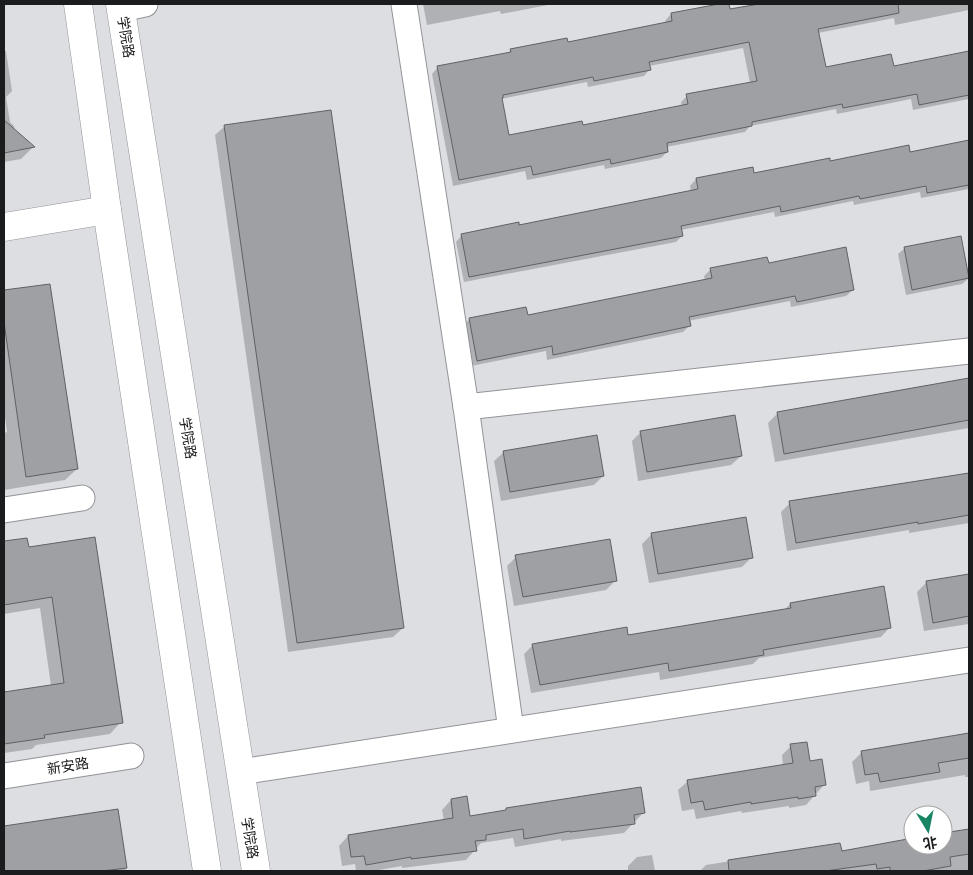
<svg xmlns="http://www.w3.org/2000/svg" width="973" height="875" font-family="'Titillium Web','Noto Sans SC',sans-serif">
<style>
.shadow{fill:#0003;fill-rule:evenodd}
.building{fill:#9fa0a4;stroke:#606164;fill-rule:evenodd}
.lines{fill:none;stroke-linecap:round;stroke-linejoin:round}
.street-casing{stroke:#929397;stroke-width:27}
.secondary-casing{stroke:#929397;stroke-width:29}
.street{stroke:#fff;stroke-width:25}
.secondary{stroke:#fff;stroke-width:28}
.labels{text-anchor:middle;stroke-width:4;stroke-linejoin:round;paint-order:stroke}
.street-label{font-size:14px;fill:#1b1c1d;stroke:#fff}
</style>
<rect width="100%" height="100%" fill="#dddee2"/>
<g class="shadow">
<path d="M 423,4 L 553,4 L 501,14 L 500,11 L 427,25 Z"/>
<path d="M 726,4 L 728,4 L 729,11 L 765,4 L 969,4 L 969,10 L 895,25 L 894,18 L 818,33 L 825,69 L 893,67 L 969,55 L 969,99 L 913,110 L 911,99 L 837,114 L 836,109 L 750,126 L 745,132 L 666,147 L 667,152 L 661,158 L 605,169 L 604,165 L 527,180 L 525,171 L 453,186 L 432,74 L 438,67 L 507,54 L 511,50 L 567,43 L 666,24 L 665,21 L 671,14 ZM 743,48 L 750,83 L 687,96 L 681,102 L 682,107 L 582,126 L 508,136 L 501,99 L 587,82 L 588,87 L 644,76 L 650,69 L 649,66 Z"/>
<path d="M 4,51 L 6,51 L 12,91 L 6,97 L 10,122 L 14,126 L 15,132 L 33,147 L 21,159 L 4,162 Z"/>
<path d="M 225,126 L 403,628 L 393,637 L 288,652 L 215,135 Z"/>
<path d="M 969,142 L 969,189 L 921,198 L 920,192 L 854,205 L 853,201 L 775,217 L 774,212 L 681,230 L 682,236 L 676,242 L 464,282 L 456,242 L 462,235 L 518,226 L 691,192 L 690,186 L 696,179 L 752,168 L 753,174 L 830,162 L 909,153 Z"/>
<path d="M 905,248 L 969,278 L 962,284 L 906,295 L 898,254 Z"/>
<path d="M 768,264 L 853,290 L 846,296 L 791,307 L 790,301 L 688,321 L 689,326 L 683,332 L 547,360 L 546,351 L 471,366 L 463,325 L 470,319 L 527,317 L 705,280 L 704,276 L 711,269 Z"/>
<path d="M 49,285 L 77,469 L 65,480 L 4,490 L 4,433 L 7,432 L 4,411 L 4,292 Z"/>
<path d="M 969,379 L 969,428 L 775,462 L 768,423 L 777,414 Z"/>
<path d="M 641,432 L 741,456 L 731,465 L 638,481 L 632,441 Z"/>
<path d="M 504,452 L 603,476 L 594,485 L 501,501 L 494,461 Z"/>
<path d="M 969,474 L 969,523 L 909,533 L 909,530 L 787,551 L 781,512 L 790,503 Z"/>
<path d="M 652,534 L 751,558 L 742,567 L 649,583 L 642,544 Z"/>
<path d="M 26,539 L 28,548 L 121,722 L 110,734 L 36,745 L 32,749 L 4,753 L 4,693 L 51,686 L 40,608 L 4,614 L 4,543 Z"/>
<path d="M 516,557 L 616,580 L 606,590 L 514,606 L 507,566 Z"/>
<path d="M 969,575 L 969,624 L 924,631 L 917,592 L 926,583 Z"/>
<path d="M 790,604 L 890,627 L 881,637 L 759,658 L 753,664 L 660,680 L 659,672 L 531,693 L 524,654 L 533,645 L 627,636 L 784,610 Z"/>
<path d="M 969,734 L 969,777 L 965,777 L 965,775 L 870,791 L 869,781 L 856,784 L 852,762 L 862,752 Z"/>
<path d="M 791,746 L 809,762 L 824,785 L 806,805 L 789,808 L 789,806 L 742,813 L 741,811 L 696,819 L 694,809 L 682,811 L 678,790 L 688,781 L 783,766 L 782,755 Z"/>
<path d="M 451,800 L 469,817 L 643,813 L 624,833 L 561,841 L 561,839 L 515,847 L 513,838 L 481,843 L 466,860 L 402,868 L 402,866 L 373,871 L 356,871 L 355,864 L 342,866 L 339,846 L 348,836 L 444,821 L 442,810 Z"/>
<path d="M 117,810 L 126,871 L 4,871 L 4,827 Z"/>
<path d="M 969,830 L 969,870 L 963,871 L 700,871 L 706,865 L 839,844 L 841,852 L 913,840 L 913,845 L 943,845 L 943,834 Z"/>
<path d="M 652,855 L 655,871 L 628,871 L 628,866 L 637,857 Z"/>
</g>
<g class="building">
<path d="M 719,4 L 729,4 L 730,9 L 759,4 L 898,4 L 899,13 L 818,29 L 826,67 L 891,54 L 894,66 L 969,51 L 969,95 L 919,105 L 917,94 L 843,108 L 842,104 L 752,122 L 752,126 L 667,143 L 668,152 L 611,164 L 610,159 L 533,175 L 531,166 L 459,180 L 437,66 L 511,52 L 510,49 L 567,38 L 568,42 L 672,21 L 671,13 ZM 749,42 L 757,81 L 686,94 L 688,104 L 583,125 L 582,121 L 509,135 L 502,98 L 503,98 L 503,95 L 593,77 L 594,81 L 651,70 L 649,62 Z"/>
<path d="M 331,110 L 404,628 L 297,643 L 224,125 Z"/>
<path d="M 4,120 L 35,147 L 4,153 Z"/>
<path d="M 969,140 L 969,185 L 927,193 L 926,186 L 860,199 L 859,196 L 781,212 L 780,206 L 681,226 L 683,236 L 469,277 L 461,234 L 519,222 L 519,225 L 698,189 L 696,178 L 753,167 L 754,173 L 830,158 L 830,161 L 909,145 L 910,152 Z"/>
<path d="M 961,236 L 969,278 L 912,290 L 904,247 Z"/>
<path d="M 846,247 L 854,290 L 797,302 L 795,296 L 689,317 L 691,326 L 553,355 L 552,346 L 477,361 L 469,318 L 526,307 L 528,315 L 712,278 L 710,268 L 767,257 L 769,263 Z"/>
<path d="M 50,284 L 78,469 L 26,477 L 4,322 L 4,290 Z"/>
<path d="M 969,378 L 969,420 L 784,454 L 777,412 Z"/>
<path d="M 735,415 L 742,456 L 647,472 L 640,431 Z"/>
<path d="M 597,435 L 604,476 L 510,492 L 503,451 Z"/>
<path d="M 969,473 L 969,515 L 918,524 L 918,522 L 796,543 L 789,501 Z"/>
<path d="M 746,517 L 753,558 L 658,574 L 651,533 Z"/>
<path d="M 95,537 L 123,723 L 44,735 L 45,738 L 4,744 L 4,692 L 64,683 L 52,597 L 4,605 L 4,541 L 27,538 L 29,547 Z"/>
<path d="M 610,539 L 617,581 L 523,597 L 515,555 Z"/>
<path d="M 969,574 L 969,616 L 933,623 L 926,581 Z"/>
<path d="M 884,586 L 891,628 L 763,650 L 764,655 L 669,671 L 668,663 L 540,685 L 532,644 L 627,627 L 628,635 L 791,608 L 790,603 Z"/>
<path d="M 969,733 L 969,758 L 938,763 L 940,772 L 880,782 L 878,773 L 865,775 L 861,751 Z"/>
<path d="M 807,742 L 810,761 L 822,759 L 826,785 L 815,787 L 816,796 L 798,799 L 798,797 L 751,804 L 751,802 L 705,810 L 703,801 L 691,803 L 687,780 L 793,763 L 790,744 Z"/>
<path d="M 641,787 L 645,813 L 634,815 L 635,824 L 570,832 L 570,831 L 524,839 L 523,829 L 486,835 L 486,840 L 475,841 L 477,851 L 411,859 L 411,857 L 366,865 L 364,856 L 351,857 L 348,835 L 453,818 L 451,799 L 467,796 L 470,816 L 506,810 L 506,808 Z"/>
<path d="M 118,809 L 127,868 L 102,871 L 4,871 L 4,826 Z"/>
<path d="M 969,829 L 969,854 L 950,857 L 951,866 L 923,871 L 890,871 L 890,867 L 877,869 L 876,864 L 825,871 L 729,871 L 728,860 L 840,843 L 842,851 L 913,838 L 913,845 L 943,845 L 943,833 Z"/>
</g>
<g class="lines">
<g class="street-casing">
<g id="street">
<path d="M 404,4 L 466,407 L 511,730"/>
<path d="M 121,9 L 145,4"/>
<path d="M 466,407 L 969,351"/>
<path d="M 4,510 L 82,498"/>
<path d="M 240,772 L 969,660"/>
<path d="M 4,776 L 131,756"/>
</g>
</g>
<g class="secondary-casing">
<g id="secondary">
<path d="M 78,4 L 107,210 L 207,871"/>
<path d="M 120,4 L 256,871"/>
<path d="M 4,227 L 107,210"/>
</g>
</g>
<use href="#street" class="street"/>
<use href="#secondary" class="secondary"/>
</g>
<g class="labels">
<g class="street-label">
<text transform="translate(126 37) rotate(81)" y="5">学院路</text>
<text transform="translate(188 438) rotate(81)" y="5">学院路</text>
<text transform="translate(68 766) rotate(-9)" y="5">新安路</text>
<text transform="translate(250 838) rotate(81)" y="5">学院路</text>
</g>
</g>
<rect width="973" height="875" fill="none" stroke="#1b1c1d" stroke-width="10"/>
<g transform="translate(928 830) rotate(170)"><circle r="24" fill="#ffffff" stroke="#a4a4a5"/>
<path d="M0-4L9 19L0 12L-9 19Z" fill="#178563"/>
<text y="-8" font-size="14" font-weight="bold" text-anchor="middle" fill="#1b1c1d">北</text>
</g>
</svg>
